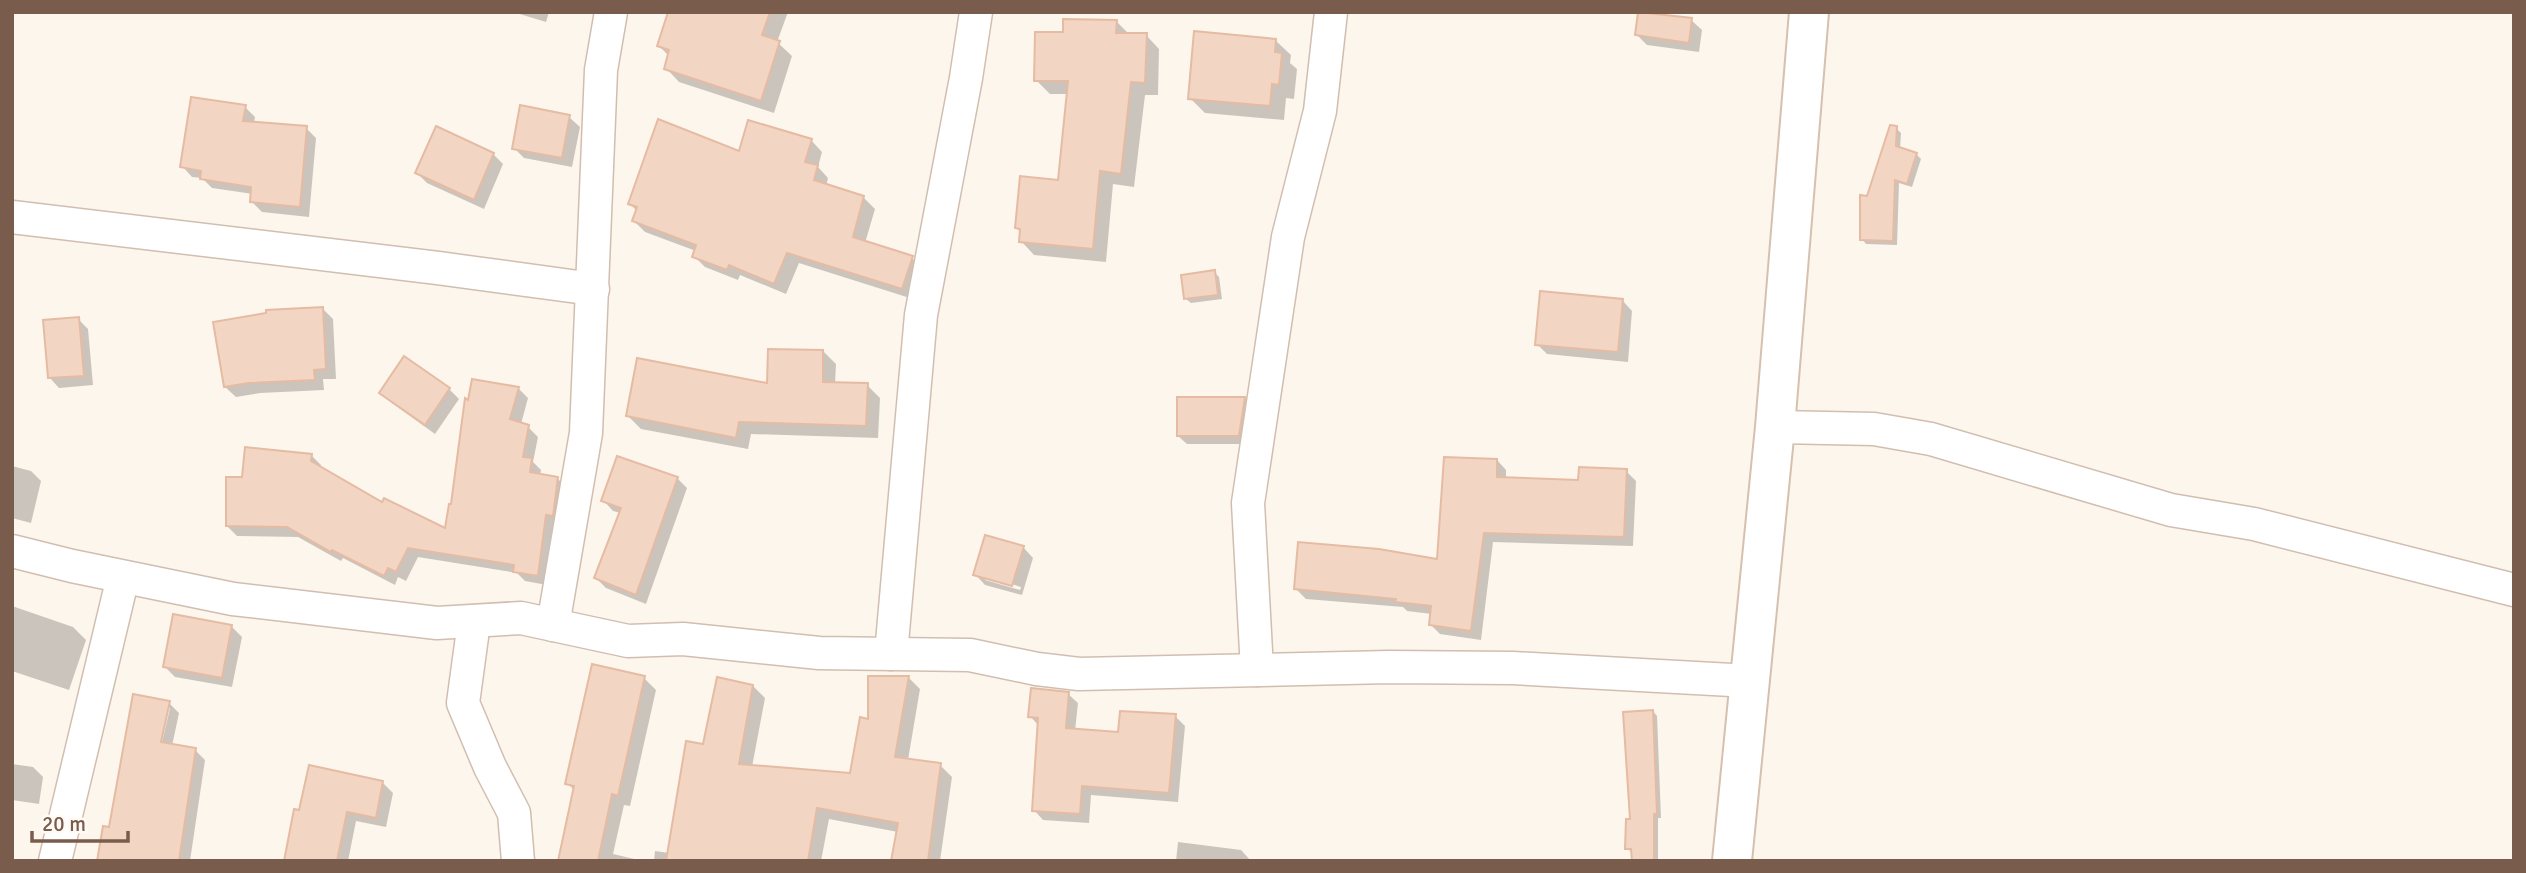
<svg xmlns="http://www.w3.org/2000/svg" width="2526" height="873" font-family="Signika,sans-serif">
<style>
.shadow{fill:#0003;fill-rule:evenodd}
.building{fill:#f3d5c3;stroke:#e6bba3;stroke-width:2}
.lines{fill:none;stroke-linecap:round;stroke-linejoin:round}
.street-casing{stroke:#d1beb0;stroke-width:35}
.secondary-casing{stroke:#d6c0b0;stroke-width:42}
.street{stroke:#fff;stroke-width:32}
.secondary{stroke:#fff;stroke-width:38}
</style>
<rect width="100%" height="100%" fill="#fdf6ec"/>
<g class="shadow">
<path d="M 513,12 L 549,12 L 546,22 Z"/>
<path d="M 713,12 L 788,12 L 777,42 L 792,56 L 774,113 L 679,82 L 666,68 L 669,56 L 659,46 Z"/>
<path d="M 1691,20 L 1702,30 L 1699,52 L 1647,45 L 1637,35 Z"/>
<path d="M 1116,21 L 1130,35 L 1146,35 L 1159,49 L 1158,95 L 1145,95 L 1134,187 L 1113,184 L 1106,262 L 1034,255 L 1021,241 L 1022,233 L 1016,228 L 1059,182 L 1069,94 L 1050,94 L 1036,80 L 1065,34 Z"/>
<path d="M 1275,40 L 1291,55 L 1290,63 L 1297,69 L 1294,99 L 1286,98 L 1284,120 L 1205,113 L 1190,98 Z"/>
<path d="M 245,107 L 255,117 L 254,123 L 306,128 L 316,138 L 309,217 L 262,212 L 252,202 L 253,194 L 212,188 L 202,178 L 192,177 L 182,166 Z"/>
<path d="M 569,117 L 580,127 L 572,167 L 524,158 L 514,148 Z"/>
<path d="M 1896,128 L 1901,133 L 1900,149 L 1917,155 L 1921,159 L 1912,187 L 1899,183 L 1897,245 L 1866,244 L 1862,239 L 1868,197 Z"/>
<path d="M 811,140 L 822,152 L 818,167 L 828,178 L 826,186 L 863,197 L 875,209 L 865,243 L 912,258 L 923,269 L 913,299 L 799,263 L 786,294 L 740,275 L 738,280 L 705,267 L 694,256 L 696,251 L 645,232 L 634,221 L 637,211 L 630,204 L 740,153 Z"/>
<path d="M 493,154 L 503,164 L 484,209 L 427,183 L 417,173 Z"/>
<path d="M 1214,272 L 1219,277 L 1222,299 L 1191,303 L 1186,299 Z"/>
<path d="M 1622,300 L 1632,311 L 1628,362 L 1547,354 L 1537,344 Z"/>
<path d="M 323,309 L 333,319 L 336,379 L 323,379 L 324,390 L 260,393 L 236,397 L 225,387 Z"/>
<path d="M 78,319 L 88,329 L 93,385 L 59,388 L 49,377 Z"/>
<path d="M 823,351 L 836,364 L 835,384 L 867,385 L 880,398 L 878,438 L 751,434 L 748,449 L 641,429 L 628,416 L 769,385 Z"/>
<path d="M 518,388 L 528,398 L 521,424 L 528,427 L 538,437 L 533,462 L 541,470 L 540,476 L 557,478 L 567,488 L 547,585 L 525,581 L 517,573 L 418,557 L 406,581 L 398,577 L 395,585 L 343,558 L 341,561 L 298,537 L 237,536 L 227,526 L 244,479 L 311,455 L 321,465 L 321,468 L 383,504 L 446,530 Z"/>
<path d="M 449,389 L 459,399 L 435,434 L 392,403 L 382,393 Z"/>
<path d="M 1245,398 L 1253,406 L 1247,444 L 1187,444 L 1178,436 Z"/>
<path d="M 1497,460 L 1506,470 L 1506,479 L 1580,482 L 1626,471 L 1636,481 L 1633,546 L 1493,542 L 1481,640 L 1440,634 L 1430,624 L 1432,614 L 1407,611 L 1403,607 L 1306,599 L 1296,589 L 1438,561 Z"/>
<path d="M 12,466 L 31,471 L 41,481 L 31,523 L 12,518 Z"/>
<path d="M 677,478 L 687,488 L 646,604 L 606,588 L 596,578 L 621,513 L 613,511 L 603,500 Z"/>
<path d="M 1023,547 L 1033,558 L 1022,595 L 985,585 L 975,574 ZM 985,576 L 1021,587 L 1020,590 L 985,580 Z"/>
<path d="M 12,606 L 73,627 L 86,640 L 69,690 L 12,671 Z"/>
<path d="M 232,627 L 242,637 L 232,687 L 175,677 L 165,667 Z"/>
<path d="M 908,677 L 920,689 L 908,760 L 940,765 L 952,777 L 940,861 L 893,861 L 898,832 L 829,819 L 821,861 L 654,861 L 655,851 L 669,853 L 705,746 L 753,686 L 765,698 L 752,767 L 852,775 L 870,721 Z"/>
<path d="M 644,678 L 656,690 L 630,806 L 624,805 L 613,854 L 643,861 L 559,861 L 575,791 L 567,783 Z"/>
<path d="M 1068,694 L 1078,703 L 1075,731 L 1120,734 L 1175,716 L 1185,726 L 1178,802 L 1091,795 L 1089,823 L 1043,820 L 1034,810 L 1039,726 L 1030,716 Z"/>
<path d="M 134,696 L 169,703 L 179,713 L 172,746 L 195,750 L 205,760 L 190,861 L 99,861 L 104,828 L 111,829 ZM 166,708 L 170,708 L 160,751 L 157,751 Z"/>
<path d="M 1653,711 L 1657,716 L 1661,818 L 1658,818 L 1658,861 L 1634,861 L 1632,853 L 1627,848 Z"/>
<path d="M 12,764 L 33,767 L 43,777 L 39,804 L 12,800 Z"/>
<path d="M 382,782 L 393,793 L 386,827 L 356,821 L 348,861 L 285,861 L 300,812 Z"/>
<path d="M 1178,842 L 1241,850 L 1251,861 L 1176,861 Z"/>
</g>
<g class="building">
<path d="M 668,12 L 770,12 L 762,35 L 780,41 L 761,101 L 664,69 L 669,50 L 657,46 Z"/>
<path d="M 1638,12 L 1692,18 L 1689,43 L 1635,35 Z"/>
<path d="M 1063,19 L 1117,20 L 1116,33 L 1147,33 L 1145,83 L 1131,82 L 1121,174 L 1100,171 L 1093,249 L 1019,242 L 1020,229 L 1015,228 L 1020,176 L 1058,180 L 1068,81 L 1034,81 L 1035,32 L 1063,32 Z"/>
<path d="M 1194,31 L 1276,39 L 1275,52 L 1282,53 L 1279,85 L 1272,84 L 1270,106 L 1188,99 Z"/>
<path d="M 191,97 L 246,105 L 243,121 L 307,126 L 300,207 L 250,202 L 251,187 L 200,179 L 201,171 L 180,167 Z"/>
<path d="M 520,105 L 570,115 L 562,158 L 512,149 Z"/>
<path d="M 658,119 L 739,151 L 748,120 L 812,139 L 805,162 L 818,165 L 814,180 L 864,196 L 853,237 L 913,256 L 902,289 L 787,253 L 774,284 L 729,265 L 727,270 L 692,257 L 696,245 L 632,221 L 637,207 L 628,204 Z"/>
<path d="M 1890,125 L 1897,126 L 1896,146 L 1917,153 L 1907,184 L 1895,180 L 1893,241 L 1860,240 L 1860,195 L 1867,196 Z"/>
<path d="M 436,126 L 494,153 L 474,200 L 415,173 Z"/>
<path d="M 1215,270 L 1218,295 L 1184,299 L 1181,275 Z"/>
<path d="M 1540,291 L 1623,299 L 1618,352 L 1535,345 Z"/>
<path d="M 323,307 L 326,369 L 314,370 L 315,380 L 249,383 L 224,387 L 213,322 L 266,313 L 266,310 Z"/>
<path d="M 79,317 L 84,376 L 48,378 L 43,320 Z"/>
<path d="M 768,349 L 823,350 L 823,382 L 868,383 L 866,426 L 739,422 L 736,438 L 626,416 L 637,358 L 767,383 Z"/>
<path d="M 404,356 L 450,388 L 425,425 L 379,393 Z"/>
<path d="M 472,379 L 519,387 L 510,419 L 529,425 L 523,457 L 532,458 L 530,472 L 558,477 L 553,516 L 546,515 L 538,576 L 513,572 L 514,565 L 408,548 L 396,572 L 388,568 L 384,576 L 332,550 L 331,552 L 287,527 L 226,526 L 226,477 L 242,477 L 245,447 L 312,454 L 311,461 L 382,502 L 384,498 L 445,528 L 449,504 L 451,504 L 465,398 L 468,400 Z"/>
<path d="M 1177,397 L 1245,397 L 1239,436 L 1177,436 Z"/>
<path d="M 617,456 L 678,477 L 636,595 L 594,578 L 621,508 L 601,501 Z"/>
<path d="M 1444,457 L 1497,459 L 1497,477 L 1578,480 L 1579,467 L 1627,469 L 1624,537 L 1484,533 L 1471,631 L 1429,625 L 1431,606 L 1395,602 L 1396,599 L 1294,589 L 1298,542 L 1379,549 L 1437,559 Z"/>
<path d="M 985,535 L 1024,546 L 1012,586 L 973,575 Z"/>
<path d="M 173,614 L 232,625 L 222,678 L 163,667 Z"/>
<path d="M 592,664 L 645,676 L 618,796 L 612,794 L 598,861 L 558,861 L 574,786 L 565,784 Z"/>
<path d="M 868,676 L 909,676 L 895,757 L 941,763 L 928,861 L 891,861 L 898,823 L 817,808 L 808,861 L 666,861 L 686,741 L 703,744 L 717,677 L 753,685 L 739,764 L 850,773 L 860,717 L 868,719 Z"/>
<path d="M 1031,688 L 1069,692 L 1066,728 L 1118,732 L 1120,711 L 1176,714 L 1169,793 L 1082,786 L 1080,814 L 1032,811 L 1038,718 L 1028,717 Z"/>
<path d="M 133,694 L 170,701 L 161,742 L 196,748 L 179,861 L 97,861 L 103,826 L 109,827 Z"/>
<path d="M 1653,710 L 1657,814 L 1654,814 L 1654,861 L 1632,861 L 1631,849 L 1625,849 L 1626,819 L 1630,819 L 1623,712 Z"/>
<path d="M 309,765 L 383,781 L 376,818 L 347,812 L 337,861 L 284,861 L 294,809 L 299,810 Z"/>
</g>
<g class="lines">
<g class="street-casing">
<g id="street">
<path d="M 12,217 L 438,268 L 593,289"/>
<path d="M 1775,427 L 1874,429 L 1931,439 L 2171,510 L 2254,524 L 2514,590"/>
<path d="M 12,551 L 72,566 L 233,599 L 437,623 L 521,618 L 628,641 L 683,639 L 819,653 L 970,655 L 1037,669 L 1079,674 L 1389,667 L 1513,668 L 1750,681"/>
<path d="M 474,622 L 463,703 L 490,767 L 514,813 L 518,861"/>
<path d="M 553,625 L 586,433 L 601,70 L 611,12"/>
<path d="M 891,654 L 921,315 L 966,78 L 976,12"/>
<path d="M 1257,670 L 1248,503 L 1288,237 L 1320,111 L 1331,12"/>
<path d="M 55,861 L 123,577"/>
</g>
</g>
<g class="secondary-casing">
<path id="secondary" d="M 1732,861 L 1775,427 L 1809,12"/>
</g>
<use href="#street" class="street"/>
<use href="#secondary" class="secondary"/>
</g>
<rect width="2526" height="873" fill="none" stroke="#7a5c4d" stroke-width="28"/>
<path d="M32 831v10h96v-10" fill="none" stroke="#7a5c4d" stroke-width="3.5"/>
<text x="42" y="831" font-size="21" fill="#7a5c4d" stroke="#fffaf3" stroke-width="5" paint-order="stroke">20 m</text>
</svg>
